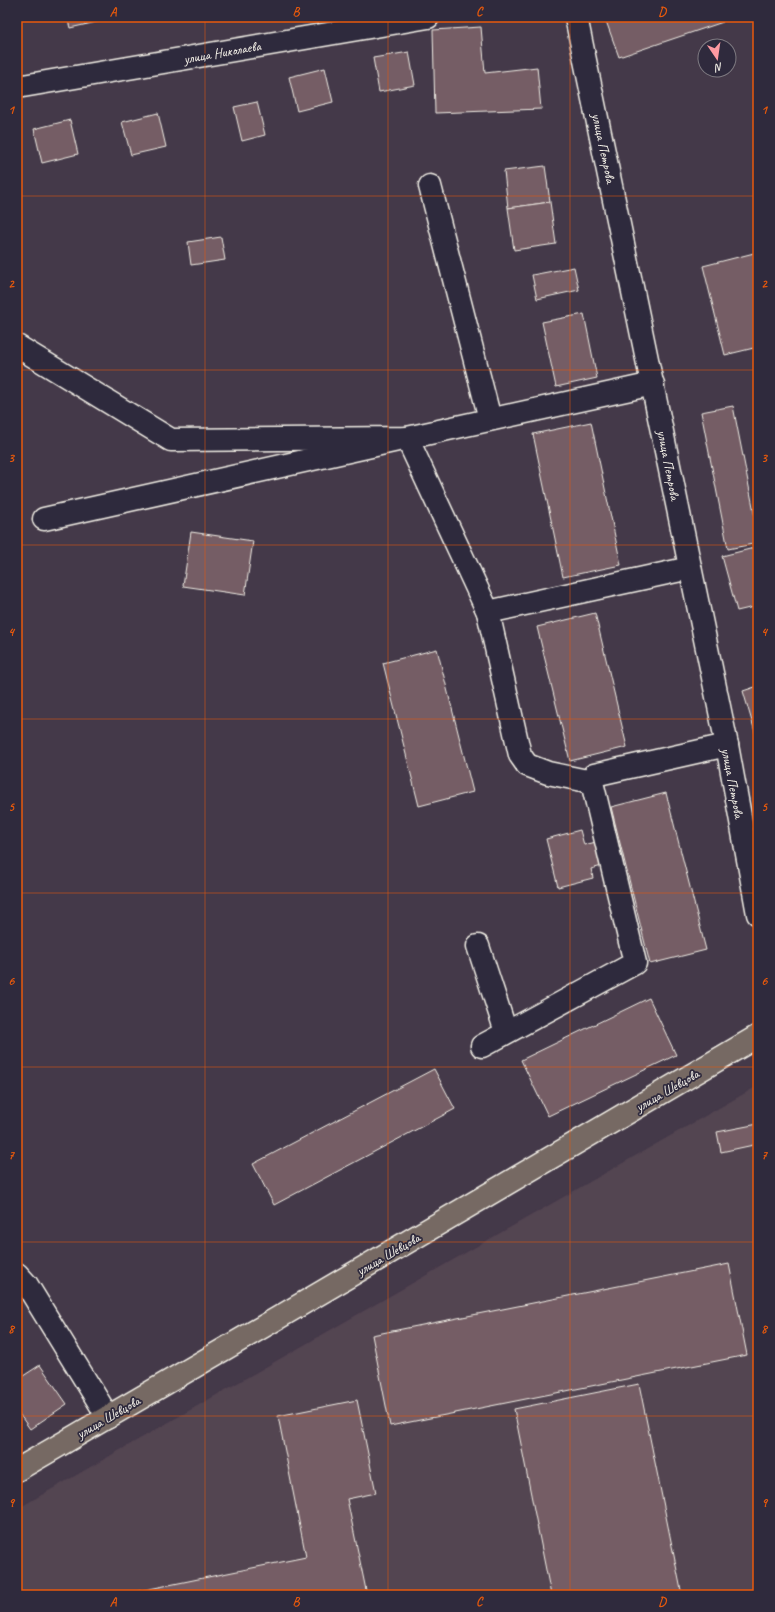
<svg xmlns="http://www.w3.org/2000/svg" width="775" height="1612" font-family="Caveat,sans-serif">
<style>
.built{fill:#534451}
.building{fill:#755d65;stroke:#f4f1e8}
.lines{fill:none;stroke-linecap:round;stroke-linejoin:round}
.minor-casing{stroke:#f4f1e8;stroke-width:25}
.major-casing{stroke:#f4f1e8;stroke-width:25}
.minor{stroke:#2f2a3d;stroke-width:22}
.major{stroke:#766964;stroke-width:22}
.grid{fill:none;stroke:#e8590c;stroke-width:1;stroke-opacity:0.55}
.labels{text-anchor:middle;stroke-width:3.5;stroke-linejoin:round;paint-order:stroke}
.street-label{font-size:14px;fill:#f4f1e8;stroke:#2f2a3d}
.neatline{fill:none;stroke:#e8590c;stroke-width:1.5}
.grid-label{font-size:13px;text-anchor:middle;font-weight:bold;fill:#e8590c}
</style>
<rect width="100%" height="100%" fill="#443949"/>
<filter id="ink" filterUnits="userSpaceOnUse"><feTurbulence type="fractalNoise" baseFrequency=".025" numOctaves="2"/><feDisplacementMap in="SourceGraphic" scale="8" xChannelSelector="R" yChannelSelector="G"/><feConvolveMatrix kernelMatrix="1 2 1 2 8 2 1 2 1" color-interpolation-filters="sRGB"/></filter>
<g filter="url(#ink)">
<path class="built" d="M 754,1088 L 758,1107 L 758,1595 L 17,1595 L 17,1509 Z"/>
<g class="building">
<path d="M 67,17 L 110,17 L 110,19 L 70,28 Z"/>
<path d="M 617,17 L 721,17 L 723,22 L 619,57 L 606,21 Z"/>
<path d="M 481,27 L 485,73 L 537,67 L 541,109 L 435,113 L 433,30 Z"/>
<path d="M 409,52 L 415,85 L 379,92 L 373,58 Z"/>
<path d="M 325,68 L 333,102 L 297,111 L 289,77 Z"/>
<path d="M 257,102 L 265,135 L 242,141 L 234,107 Z"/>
<path d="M 158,113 L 166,147 L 131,155 L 122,122 Z"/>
<path d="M 70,120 L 78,154 L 42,163 L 34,129 Z"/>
<path d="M 545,166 L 550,202 L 508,208 L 504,171 Z"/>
<path d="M 550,202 L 556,244 L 514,250 L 508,208 Z"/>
<path d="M 221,237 L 225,260 L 191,265 L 188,242 Z"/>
<path d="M 758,252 L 758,347 L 725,355 L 703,266 Z"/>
<path d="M 574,267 L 579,290 L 537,299 L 532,275 Z"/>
<path d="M 584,314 L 597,378 L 556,387 L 542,322 Z"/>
<path d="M 733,406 L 758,532 L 758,543 L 728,549 L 701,412 Z"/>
<path d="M 591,422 L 621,565 L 563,577 L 533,434 Z"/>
<path d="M 191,532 L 253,541 L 245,595 L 183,586 Z"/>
<path d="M 758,547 L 758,606 L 737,611 L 722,556 Z"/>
<path d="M 595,613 L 627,747 L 570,761 L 537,627 Z"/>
<path d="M 437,649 L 473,792 L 419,806 L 383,663 Z"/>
<path d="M 758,686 L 758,742 L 743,691 Z"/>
<path d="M 666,793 L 706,950 L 650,964 L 611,807 Z"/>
<path d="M 580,830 L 584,845 L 596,842 L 602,866 L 591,869 L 593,878 L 558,887 L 546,839 Z"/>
<path d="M 649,998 L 676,1055 L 548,1116 L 521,1060 Z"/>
<path d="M 434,1069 L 455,1109 L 274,1205 L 253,1164 Z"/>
<path d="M 758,1124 L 758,1144 L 721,1152 L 717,1132 Z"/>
<path d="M 729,1264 L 747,1355 L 390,1426 L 372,1335 Z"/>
<path d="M 40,1365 L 67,1404 L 30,1429 L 17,1411 L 17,1380 Z"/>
<path d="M 639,1384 L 682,1595 L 551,1595 L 514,1409 Z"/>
<path d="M 357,1400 L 376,1493 L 347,1499 L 367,1595 L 120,1595 L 306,1557 L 278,1416 Z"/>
</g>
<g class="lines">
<g class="minor-casing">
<g id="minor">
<path d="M 576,17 L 727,745 L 758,914"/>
<path d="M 17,87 L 428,17"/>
<path d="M 430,186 L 490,419"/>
<path d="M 17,346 L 171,440 L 407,438 L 653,384"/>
<path d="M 44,519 L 407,438 L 488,612 L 520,755 L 527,765 L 548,773 L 592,782"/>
<path d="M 488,612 L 690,568"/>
<path d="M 478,946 L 506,1032"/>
<path d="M 482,1046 L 635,963 L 592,782 L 594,775 L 727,745"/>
<path d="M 17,1274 L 27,1285 L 108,1417"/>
</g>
</g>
<g class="major-casing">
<path id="major" d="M 17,1470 L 271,1322 L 758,1036"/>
</g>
<use href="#minor" class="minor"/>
<use href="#major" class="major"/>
</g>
</g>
<path class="grid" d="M 205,17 L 205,1595M 388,17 L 388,1595M 570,17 L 570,1595M 17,196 L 758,196M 17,370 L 758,370M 17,545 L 758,545M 17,719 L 758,719M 17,893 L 758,893M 17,1067 L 758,1067M 17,1242 L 758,1242M 17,1416 L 758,1416"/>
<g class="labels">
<g class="street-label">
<text transform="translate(222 52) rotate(-10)" y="5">улица Николаева</text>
<text transform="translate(604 148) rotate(78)" y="5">улица Петрова</text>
<text transform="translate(669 465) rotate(79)" y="5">улица Петрова</text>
<text transform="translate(733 783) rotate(79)" y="5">улица Петрова</text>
<text transform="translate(667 1090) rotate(-30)" y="5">улица Шевцова</text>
<text transform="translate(388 1254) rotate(-30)" y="5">улица Шевцова</text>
<text transform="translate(108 1417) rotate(-30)" y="5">улица Шевцова</text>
</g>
</g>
<rect width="775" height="1612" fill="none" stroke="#2f2a3d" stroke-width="44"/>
<g transform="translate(717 58) rotate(167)"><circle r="19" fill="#2f2a3d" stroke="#7e7a81"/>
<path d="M0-3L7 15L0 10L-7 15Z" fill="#ff9aa2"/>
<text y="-6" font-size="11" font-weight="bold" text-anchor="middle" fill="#f4f1e8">N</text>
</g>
<rect x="22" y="22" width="731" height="1568" class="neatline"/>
<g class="grid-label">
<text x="113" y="16">A</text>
<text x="296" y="16">B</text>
<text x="479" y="16">C</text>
<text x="662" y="16">D</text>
<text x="11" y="114">1</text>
<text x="764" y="114">1</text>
<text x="11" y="288">2</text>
<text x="764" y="288">2</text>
<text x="11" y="462">3</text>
<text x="764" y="462">3</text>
<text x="11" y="636">4</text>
<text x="764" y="636">4</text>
<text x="11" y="811">5</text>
<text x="764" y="811">5</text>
<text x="11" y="985">6</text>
<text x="764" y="985">6</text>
<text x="11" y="1159">7</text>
<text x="764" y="1159">7</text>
<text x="11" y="1333">8</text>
<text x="764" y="1333">8</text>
<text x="11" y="1507">9</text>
<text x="764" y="1507">9</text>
<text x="113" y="1606">A</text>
<text x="296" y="1606">B</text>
<text x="479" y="1606">C</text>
<text x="662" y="1606">D</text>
</g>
</svg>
